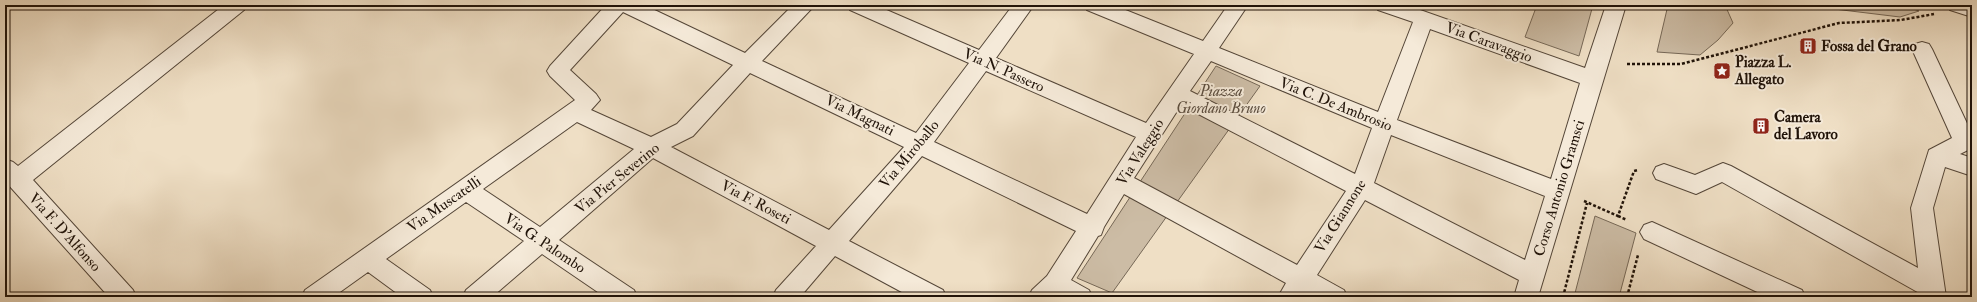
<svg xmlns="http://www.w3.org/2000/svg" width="1977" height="302" font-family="'IM FELL Double Pica',serif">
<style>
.green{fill:#ccbca5;stroke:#766857}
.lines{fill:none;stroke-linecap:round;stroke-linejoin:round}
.minor-casing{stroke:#544638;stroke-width:2}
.path{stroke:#201309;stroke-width:2.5;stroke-dasharray:3 2;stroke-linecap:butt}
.minor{fill:#f5ead9;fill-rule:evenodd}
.labels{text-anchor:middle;stroke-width:4;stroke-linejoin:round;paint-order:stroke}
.street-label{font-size:15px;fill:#201309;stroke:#f5ead9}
.poi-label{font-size:15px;font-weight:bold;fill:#201309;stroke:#f5ead9;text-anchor:start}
.park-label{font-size:15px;font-style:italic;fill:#5c4e40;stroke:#f5ead9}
</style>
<rect width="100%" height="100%" fill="#efdfc5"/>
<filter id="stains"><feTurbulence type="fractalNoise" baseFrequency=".005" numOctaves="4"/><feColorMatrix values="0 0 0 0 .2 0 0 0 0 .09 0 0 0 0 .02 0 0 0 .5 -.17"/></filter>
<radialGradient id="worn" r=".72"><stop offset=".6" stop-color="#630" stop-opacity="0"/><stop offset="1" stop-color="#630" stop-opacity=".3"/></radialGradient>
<g class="green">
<path d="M 1537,5 L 1593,5 L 1579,56 L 1525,37 Z"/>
<path d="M 1668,5 L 1725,5 L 1733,23 L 1718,40 L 1700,55 L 1657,52 Z"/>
<path d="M 1818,5 L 1903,5 L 1919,11 L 1900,17 L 1826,8 Z"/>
<path d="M 1216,66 L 1260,86 L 1112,293 L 1077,278 Z"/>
<path d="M 1595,216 L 1636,233 L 1619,297 L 1574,297 Z"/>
</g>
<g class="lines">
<g class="minor-casing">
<g id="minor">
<path d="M 224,5 L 247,5 L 244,10 L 33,180 L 133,290 L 136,297 L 109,297 L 5,181 L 5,159 L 13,162 L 18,166 Z"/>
<path d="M 606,5 L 644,5 L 745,53 L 793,5 L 815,5 L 762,61 L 916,133 L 969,63 L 850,10 L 847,5 L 875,5 L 979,50 L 1013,5 L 1034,5 L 996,58 L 1146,123 L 1194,54 L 1087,10 L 1084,5 L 1113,5 L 1203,41 L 1228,5 L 1248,5 L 1219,48 L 1378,112 L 1413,22 L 1378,10 L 1375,5 L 1406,5 L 1585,68 L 1606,5 L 1626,5 L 1538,297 L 1514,297 L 1519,280 L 1365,200 L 1317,275 L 1344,290 L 1347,297 L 1313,297 L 1306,293 L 1303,297 L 1278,297 L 1286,283 L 1124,194 L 1104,227 L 1101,235 L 1098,236 L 1071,280 L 1089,290 L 1092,297 L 1029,297 L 1032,290 L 1047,276 L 1076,231 L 922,156 L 849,241 L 943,290 L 946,297 L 911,297 L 835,256 L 800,297 L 773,297 L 776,290 L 816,246 L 653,158 L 559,240 L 634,290 L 637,297 L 605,297 L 542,254 L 492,297 L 463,297 L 466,290 L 524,241 L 466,202 L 386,259 L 430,290 L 433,297 L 402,297 L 368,272 L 333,297 L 302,297 L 305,290 L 575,100 L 550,76 L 547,71 L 550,66 ZM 623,12 L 733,65 L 677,124 L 651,137 L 591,110 L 600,100 L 596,94 L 570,70 ZM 1430,29 L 1580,83 L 1551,179 L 1397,120 ZM 1211,61 L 1372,128 L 1355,174 L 1190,91 ZM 986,71 L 1136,137 L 1087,214 L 934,142 ZM 750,73 L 904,147 L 829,230 L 671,147 L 693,136 ZM 1181,105 L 1346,191 L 1297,265 L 1134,178 ZM 577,122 L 634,149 L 540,227 L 483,189 ZM 1391,135 L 1545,196 L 1525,260 L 1374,183 Z"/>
<path d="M 1947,5 L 1972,5 L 1972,17 L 1950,10 Z"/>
<path d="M 1922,42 L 1929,44 L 1932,49 L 1972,134 L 1972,148 L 1960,154 L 1972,158 L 1972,176 L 1945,167 L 1933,208 L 1946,297 L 1922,297 L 1921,294 L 1722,182 L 1696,194 L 1656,179 L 1653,173 L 1656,167 L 1664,164 L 1695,175 L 1723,163 L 1731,166 L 1918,268 L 1911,208 L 1929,150 L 1952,138 L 1912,49 L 1915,44 Z"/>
<path d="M 1652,222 L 1802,290 L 1805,297 L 1768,297 L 1644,239 L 1640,232 L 1644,225 Z"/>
</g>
</g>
<g class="path">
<path d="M 1627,64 L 1681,64 L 1839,23 L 1901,20 L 1934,14"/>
<path d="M 1584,201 L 1618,216 L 1634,171 L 1638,170"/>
<path d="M 1618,216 L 1627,220"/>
<path d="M 1563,297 L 1587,203"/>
<path d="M 1627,297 L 1638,255"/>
</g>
<use href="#minor" class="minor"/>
</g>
<defs>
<g id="building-square" transform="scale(0.9)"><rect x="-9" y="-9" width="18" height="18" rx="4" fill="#8f2418" stroke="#f5ead9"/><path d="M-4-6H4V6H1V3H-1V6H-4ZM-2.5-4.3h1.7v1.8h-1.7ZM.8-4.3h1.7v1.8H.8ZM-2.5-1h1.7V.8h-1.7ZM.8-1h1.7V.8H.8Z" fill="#fff"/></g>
<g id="sight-square" transform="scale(0.9)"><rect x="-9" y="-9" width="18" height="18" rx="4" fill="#8f2418" stroke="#f5ead9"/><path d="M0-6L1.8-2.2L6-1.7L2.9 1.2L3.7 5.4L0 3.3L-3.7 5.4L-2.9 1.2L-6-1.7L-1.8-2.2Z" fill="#fff"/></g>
</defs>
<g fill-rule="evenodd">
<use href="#building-square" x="1808" y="46"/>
<use href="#sight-square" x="1722" y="71"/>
<use href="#building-square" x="1761" y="126"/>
</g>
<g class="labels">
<g class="street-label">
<text transform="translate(1489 42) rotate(20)" y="5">Via Caravaggio</text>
<text transform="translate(1004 70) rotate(24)" y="5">Via N. Passero</text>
<text transform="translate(1336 104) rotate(22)" y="5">Via C. De Ambrosio</text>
<text transform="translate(860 115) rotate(26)" y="5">Via Magnati</text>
<text transform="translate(1140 152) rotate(-58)" y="5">Via Valeggio</text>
<text transform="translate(909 154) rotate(-50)" y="5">Via Miroballo</text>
<text transform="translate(617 178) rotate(-39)" y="5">Via Pier Severino</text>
<text transform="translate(1559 188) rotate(-73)" y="5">Corso Antonio Gramsci</text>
<text transform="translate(756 202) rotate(28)" y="5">Via F. Roseti</text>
<text transform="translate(444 204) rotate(-35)" y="5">Via Muscatelli</text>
<text transform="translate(1340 216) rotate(-58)" y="5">Via Giannone</text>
<text transform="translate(65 232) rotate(48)" y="5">Via F. D'Alfonso</text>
<text transform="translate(545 243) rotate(34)" y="5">Via G. Palombo</text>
</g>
<g class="poi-label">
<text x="1821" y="51">Fossa del Grano</text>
<text x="1735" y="67">Piazza L.<tspan x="1735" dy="17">Allegato</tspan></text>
<text x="1774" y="122">Camera<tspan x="1774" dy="17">del Lavoro</tspan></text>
</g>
<g class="park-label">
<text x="1221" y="96">Piazza<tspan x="1221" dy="17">Giordano Bruno</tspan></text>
</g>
</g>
<rect width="1977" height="302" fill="none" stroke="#efdfc5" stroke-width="20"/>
<rect x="6" y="6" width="1965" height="290" fill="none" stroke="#201309" stroke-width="2"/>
<rect x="10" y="10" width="1957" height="282" fill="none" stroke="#201309"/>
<rect width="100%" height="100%" filter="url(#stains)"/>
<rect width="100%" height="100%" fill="url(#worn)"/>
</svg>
